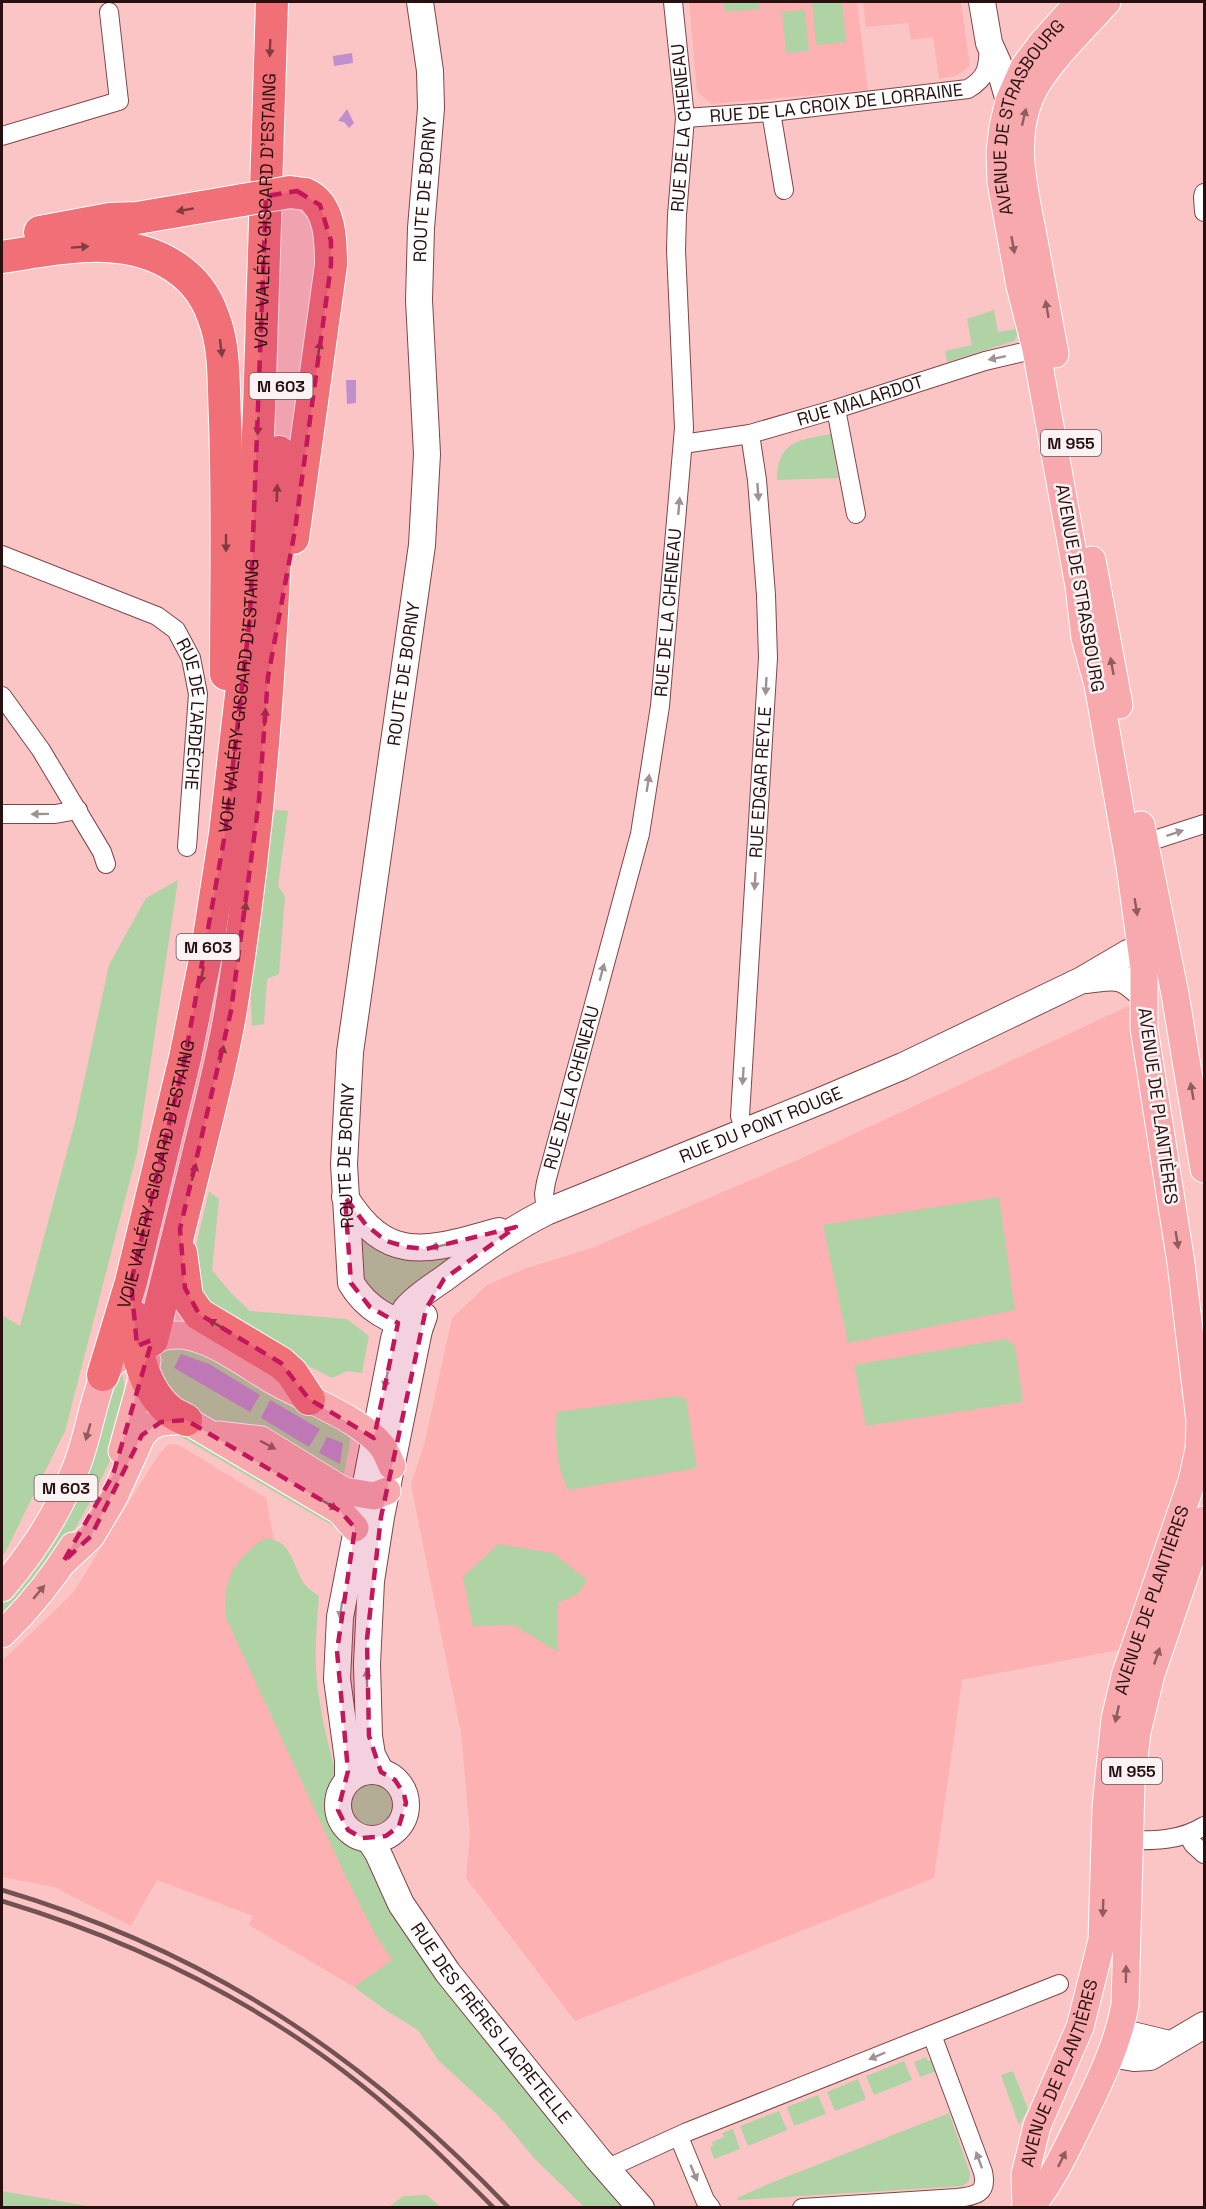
<svg xmlns="http://www.w3.org/2000/svg" width="1206" height="2209" font-family="'Space Grotesk',sans-serif">
<style>
.built{fill:#fdb1b2}
.green{fill:#afd3a4}
.water{fill:#bf90cd}
.lines{fill:none;stroke-linecap:round;stroke-linejoin:round}
.street-casing{stroke:#7f4648;stroke-width:20}
.secondary-casing{stroke:#7f4648;stroke-width:28}
.primary-casing{stroke:#fff;stroke-width:29}
.highway-casing{stroke:#fff;stroke-width:34}
.street{stroke:#fff;stroke-width:18}
.secondary{stroke:#fff;stroke-width:26}
.primary{stroke:#f7a9ad;stroke-width:27}
.highway{stroke:#f16f77;stroke-width:32}
.rail{stroke:#745152;stroke-width:4.5}
.highway-bridge-casing{stroke:#fff;stroke-width:34;stroke-linecap:butt}
.highway-bridge{stroke:#f16f77;stroke-width:32}
.oneway{fill:#823b3f}
.oneway2{fill:#905c5f}
.oneway3{fill:#9e9394}
.marked{fill:#c2185b;fill-opacity:0.2;stroke:#c2185b;stroke-width:4.5;stroke-dasharray:12 8;stroke-linejoin:round}
.labels{text-anchor:middle;stroke-width:5;stroke-linejoin:round;paint-order:stroke}
.shield{fill:#fbf3f3;stroke:#675455;stroke-width:1.5}
.shield-label{font-size:16px;font-weight:bold;fill:#281011}
.street-label{font-size:18px;fill:#281011;stroke:#fbf3f3}
</style>
<rect width="100%" height="100%" fill="#fcc5c5"/>
<g class="built">
<path d="M 689,2 L 857,2 L 868,90 L 712,104 L 697,92 Z"/>
<path d="M 863,2 L 961,2 L 970,66 L 956,76 L 939,79 L 933,37 L 911,40 L 908,23 L 866,27 Z"/>
<path d="M 1135,1003 L 1192,1435 L 1185,1479 L 1124,1649 L 962,1680 L 934,1878 L 575,2021 L 466,1878 L 470,1833 L 461,1733 L 411,1485 L 425,1441 L 452,1318 L 487,1285 L 524,1269 L 594,1247 L 800,1159 Z"/>
<path d="M 169,1444 L 179,1445 L 266,1498 L 279,1567 L 317,1798 L 392,1960 L 354,1987 L 249,1925 L 253,1916 L 157,1880 L 131,1926 L 54,1887 L 2,1877 L 2,1661 L 73,1593 L 152,1465 L 160,1453 Z"/>
</g>
<g class="green">
<path d="M 724,2 L 759,2 L 759,9 L 725,12 Z"/>
<path d="M 812,2 L 842,2 L 846,42 L 816,45 Z"/>
<path d="M 805,10 L 809,51 L 786,53 L 782,12 Z"/>
<path d="M 994,310 L 998,332 L 1015,329 L 1014,323 L 1018,322 L 1020,332 L 1014,341 L 947,362 L 945,351 L 972,345 L 967,319 Z"/>
<path d="M 831,434 L 838,478 L 777,480 C 777,441 799,440 831,434 Z"/>
<path d="M 275,810 L 288,811 L 278,886 L 285,896 L 279,974 L 267,979 L 264,1024 L 252,1026 L 250,971 Z"/>
<path d="M 178,880 L 137,1153 L 65,1431 L 6,1551 L 2,1556 L 2,1315 L 20,1326 L 76,1118 L 109,965 L 146,898 Z"/>
<path d="M 209,1191 L 219,1199 L 212,1270 L 232,1294 L 250,1311 L 347,1319 L 369,1336 L 362,1373 L 347,1371 L 332,1378 L 269,1346 L 201,1302 L 194,1254 Z"/>
<path d="M 999,1197 L 1015,1310 L 848,1343 L 823,1225 Z"/>
<path d="M 356,1225 L 368,1236 L 478,1241 L 389,1309 L 360,1285 Z"/>
<path d="M 1006,1339 L 1015,1346 L 1023,1402 L 866,1426 L 854,1365 Z"/>
<path d="M 164,1345 L 205,1349 L 351,1437 L 342,1484 L 199,1419 L 158,1380 L 157,1356 Z"/>
<path d="M 122,1372 L 126,1393 L 114,1451 L 95,1493 L 76,1527 L 2,1624 L 2,1602 L 21,1581 L 110,1390 Z"/>
<path d="M 676,1396 L 686,1399 L 697,1468 L 568,1490 C 557,1471 554,1434 557,1412 Z"/>
<path d="M 166,1428 L 180,1428 L 336,1518 L 333,1526 Z"/>
<path d="M 264,1539 C 294,1537 292,1570 307,1587 C 310,1590 315,1593 319,1596 C 316,1631 313,1668 320,1703 C 323,1725 329,1746 334,1767 L 342,1767 C 339,1783 325,1794 328,1813 C 333,1837 359,1845 371,1864 C 402,1909 432,1955 462,2001 C 474,2020 486,2039 500,2057 C 540,2111 584,2161 632,2207 L 584,2207 L 534,2158 L 499,2116 L 438,2060 L 418,2030 L 387,2011 L 354,1987 L 392,1960 L 376,1936 L 347,1879 L 226,1618 C 223,1592 227,1572 246,1554 C 252,1548 257,1542 264,1539 Z"/>
<path d="M 498,1544 L 553,1553 L 587,1580 L 578,1594 L 558,1603 L 558,1652 L 514,1625 L 473,1626 L 463,1577 Z"/>
<circle cx="372" cy="1805" r="22"/>
<path d="M 926,2057 L 928,2061 L 932,2060 L 937,2071 L 920,2077 L 914,2062 Z"/>
<path d="M 904,2061 L 912,2080 L 874,2095 L 866,2076 Z"/>
<path d="M 1013,2071 L 1028,2109 L 1019,2125 L 1001,2075 Z"/>
<path d="M 858,2079 L 866,2099 L 835,2111 L 827,2092 Z"/>
<path d="M 818,2095 L 826,2114 L 794,2126 L 787,2107 Z"/>
<path d="M 779,2111 L 787,2130 L 748,2146 L 740,2126 Z"/>
<path d="M 949,2113 L 970,2173 L 969,2181 L 963,2186 L 738,2200 L 737,2198 L 768,2184 Z"/>
<path d="M 733,2129 L 740,2149 L 714,2159 L 710,2147 L 713,2146 L 712,2142 L 724,2137 L 722,2133 Z"/>
<path d="M 2,2191 L 93,2207 L 2,2207 Z"/>
<path d="M 426,2195 L 441,2207 L 389,2207 L 403,2196 Z"/>
</g>
<g class="water">
<path d="M 352,53 L 353,63 L 334,66 L 333,56 Z"/>
<path d="M 347,109 L 354,123 L 349,128 L 344,122 L 338,121 Z"/>
<path d="M 346,380 L 356,380 L 356,403 L 347,404 Z"/>
<path d="M 181,1354 L 209,1364 L 260,1395 L 250,1412 L 174,1368 Z"/>
<path d="M 270,1400 L 320,1429 L 309,1447 L 261,1418 Z"/>
<path d="M 327,1437 L 343,1443 L 340,1464 L 319,1453 Z"/>
</g>
<g class="lines">
<g class="street-casing">
<g id="street">
<path d="M 771,112 L 784,190"/>
<path id="s1" d="M 685,118 L 771,112 L 968,89 C 988,77 988,67 989,45"/>
<path d="M 2,136 L 119,101 L 109,12"/>
<path d="M 1204,193 L 1203,197 L 1204,212"/>
<path d="M 836,409 L 856,514"/>
<path id="s2" d="M 683,444 L 750,434 L 836,409 L 985,361 L 1036,349"/>
<path id="s3" d="M 2,555 L 157,616 L 176,630 L 191,658 L 198,694 L 187,847"/>
<path d="M 2,696 L 41,750 L 102,852 L 106,864"/>
<path d="M 2,814 L 55,814 L 78,810"/>
<path d="M 1145,843 L 1204,824"/>
<path id="s4" d="M 745,1131 L 740,1116 L 768,658 L 766,595 L 757,480 L 750,434"/>
<path id="s5" d="M 546,1212 L 544,1194 L 546,1182 L 640,834 L 660,706 L 684,428 L 676,250 L 677,215 L 685,118 L 673,2"/>
<path d="M 1188,1835 L 1193,1844 L 1204,1854"/>
<path d="M 1129,1840 C 1155,1841 1182,1840 1204,1826"/>
<path d="M 679,2137 L 705,2200 L 711,2208"/>
<path d="M 606,2169 L 687,2132 L 1059,1984"/>
<path d="M 802,2208 L 957,2198 C 975,2196 988,2194 983,2172 L 932,2035"/>
</g>
</g>
<g class="secondary-casing">
<g id="secondary">
<path d="M 982,2 L 989,43 L 998,63 L 1009,101"/>
<path d="M 1086,980 C 1116,977 1120,972 1143,995"/>
<path d="M 345,1197 C 389,1268 431,1249 499,1231"/>
<path id="s6" d="M 419,1330 C 390,1320 367,1310 351,1283 L 344,1164 L 350,1052 L 422,545 L 427,454 L 419,300 L 421,228 L 431,108 L 430,71 L 420,2"/>
<circle cx="372" cy="1805" r="34"/>
<path d="M 381,1772 L 372,1755 L 369,1736 L 367,1664 L 371,1581 L 381,1517 L 419,1330 L 424,1316"/>
<path id="s7" d="M 348,1780 L 348,1760 L 337,1679 L 340,1617 L 394,1339 C 397,1328 400,1318 406,1309 C 416,1297 429,1289 442,1280 C 476,1255 508,1231 546,1212 L 825,1099 L 903,1066 L 1082,980 L 1128,953 L 1161,944"/>
<path id="s8" d="M 369,1839 L 378,1853 L 401,1904 L 448,1973 L 598,2159 L 641,2208"/>
<path d="M 1120,2032 L 1169,2044"/>
<path d="M 1111,2054 L 1134,2058 L 1150,2057 L 1204,2025"/>
</g>
</g>
<g class="primary-casing">
<g id="primary">
<path d="M 1055,354 C 1048,318 1042,282 1035,246 C 1026,196 1009,141 1032,93 C 1046,64 1085,26 1107,2"/>
<path d="M 1092,560 L 1119,705"/>
<path d="M 1141,825 L 1175,994 L 1204,1169"/>
<path d="M 218,1435 L 261,1440 L 344,1491 L 374,1496 L 387,1491"/>
<path d="M 122,1451 L 147,1361"/>
<path d="M 63,1562 L 91,1536 L 114,1497 L 142,1435 L 151,1426 L 161,1422 L 186,1420 L 340,1511 L 355,1528"/>
<path d="M 2,1588 C 33,1552 60,1510 77,1465 C 88,1436 92,1406 103,1377 C 108,1365 124,1352 136,1347 C 148,1341 161,1335 175,1335 C 204,1333 244,1363 269,1378 C 300,1397 364,1419 384,1449 C 387,1454 390,1461 392,1466"/>
<path d="M 2,1634 C 29,1608 53,1578 73,1546"/>
<path id="s9" d="M 1026,2208 L 1025,2175 L 1037,2126 L 1080,2027 L 1102,1940 L 1106,1807 L 1115,1719 L 1125,1676 L 1192,1481 L 1199,1449 L 1200,1421 L 1181,1263 L 1144,1028 L 1144,968 L 1130,866 L 1098,685 L 1085,638 L 1079,586 L 1036,349 L 1020,286 L 1001,182 L 1000,152 L 1003,127 L 1009,101 L 1024,67 L 1042,43 L 1079,2"/>
<path d="M 1030,2208 C 1051,2183 1064,2154 1079,2124 C 1098,2085 1117,2048 1125,2005 L 1131,1784 L 1137,1732 L 1151,1674 L 1204,1520"/>
</g>
</g>
<g class="highway-casing">
<g id="highway">
<path d="M 40,232 L 110,219 L 137,218 L 243,200"/>
<path d="M 2,257 C 55,249 116,234 167,262 C 189,274 205,293 213,316 C 226,348 223,386 225,419 C 228,504 226,589 226,674"/>
<path d="M 293,538 L 331,265 C 331,241 331,205 305,194"/>
<path d="M 181,1253 L 187,1297 L 199,1314 L 281,1363 L 292,1373 L 309,1399"/>
<path d="M 133,1316 C 134,1348 144,1390 170,1411 C 175,1415 181,1417 186,1420"/>
<path d="M 152,1340 C 168,1278 183,1216 198,1155 C 210,1106 223,1058 231,1009 C 261,824 273,639 279,452"/>
<path id="s10" d="M 103,1375 L 131,1282 L 185,1058 L 207,950 L 225,834 L 250,617 L 259,410 L 272,2"/>
</g>
</g>
<use href="#street" class="street"/>
<use href="#secondary" class="secondary"/>
<use href="#primary" class="primary"/>
<use href="#highway" class="highway"/>
<g class="rail">
<path d="M 2,1890 C 207,1951 362,2054 509,2208"/>
<path d="M 2,1901 C 131,1940 254,1999 360,2084 C 408,2122 451,2165 494,2208"/>
</g>
<g class="highway-bridge-casing">
<path id="highway-bridge" d="M 243,200 L 290,192 L 305,194"/>
</g>
<use href="#highway-bridge" class="highway-bridge"/>
</g>
<defs><path id="oneway-solid" d="M-6-.8H1V-3.2L6.5 0L1 3.2V.8H-6Z" transform="scale(1.5)"/></defs>
<g class="oneway">
<use href="#oneway-solid" transform="translate(270 48) rotate(92)"/>
<use href="#oneway-solid" transform="translate(185 210) rotate(170)"/>
<use href="#oneway-solid" transform="translate(80 247) rotate(-4)"/>
<use href="#oneway-solid" transform="translate(221 348) rotate(83)"/>
<use href="#oneway-solid" transform="translate(319 350) rotate(-82)"/>
<use href="#oneway-solid" transform="translate(258 426) rotate(93)"/>
<use href="#oneway-solid" transform="translate(277 493) rotate(-88)"/>
<use href="#oneway-solid" transform="translate(226 543) rotate(90)"/>
<use href="#oneway-solid" transform="translate(265 717) rotate(-86)"/>
<use href="#oneway-solid" transform="translate(245 911) rotate(-82)"/>
<use href="#oneway-solid" transform="translate(202 975) rotate(102)"/>
<use href="#oneway-solid" transform="translate(222 1054) rotate(-78)"/>
<use href="#oneway-solid" transform="translate(194 1172) rotate(-76)"/>
<use href="#oneway-solid" transform="translate(216 1324) rotate(-149)"/>
</g>
<g class="oneway2">
<use href="#oneway-solid" transform="translate(1024 117) rotate(-77)"/>
<use href="#oneway-solid" transform="translate(1013 245) rotate(80)"/>
<use href="#oneway-solid" transform="translate(1047 309) rotate(-100)"/>
<use href="#oneway-solid" transform="translate(1112 666) rotate(-100)"/>
<use href="#oneway-solid" transform="translate(1136 907) rotate(81)"/>
<use href="#oneway-solid" transform="translate(1192 1091) rotate(-100)"/>
<use href="#oneway-solid" transform="translate(1177 1240) rotate(81)"/>
<use href="#oneway-solid" transform="translate(88 1432) rotate(106)"/>
<use href="#oneway-solid" transform="translate(268 1445) rotate(28)"/>
<use href="#oneway-solid" transform="translate(330 1505) rotate(30)"/>
<use href="#oneway-solid" transform="translate(39 1592) rotate(-50)"/>
<use href="#oneway-solid" transform="translate(1157 1656) rotate(-71)"/>
<use href="#oneway-solid" transform="translate(1117 1714) rotate(102)"/>
<use href="#oneway-solid" transform="translate(1103 1908) rotate(92)"/>
<use href="#oneway-solid" transform="translate(1126 1974) rotate(-89)"/>
<use href="#oneway-solid" transform="translate(1062 2159) rotate(-64)"/>
</g>
<g class="oneway3">
<use href="#oneway-solid" transform="translate(997 358) rotate(168)"/>
<use href="#oneway-solid" transform="translate(758 492) rotate(86)"/>
<use href="#oneway-solid" transform="translate(679 506) rotate(-85)"/>
<use href="#oneway-solid" transform="translate(766 686) rotate(93)"/>
<use href="#oneway-solid" transform="translate(648 783) rotate(-81)"/>
<use href="#oneway-solid" transform="translate(40 814) rotate(179)"/>
<use href="#oneway-solid" transform="translate(1175 833) rotate(-18)"/>
<use href="#oneway-solid" transform="translate(755 881) rotate(93)"/>
<use href="#oneway-solid" transform="translate(602 972) rotate(-75)"/>
<use href="#oneway-solid" transform="translate(743 1076) rotate(94)"/>
<use href="#oneway-solid" transform="translate(439 1246) rotate(168)"/>
<use href="#oneway-solid" transform="translate(386 1380) rotate(101)"/>
<use href="#oneway-solid" transform="translate(341 1610) rotate(98)"/>
<use href="#oneway-solid" transform="translate(367 1678) rotate(-91)"/>
<use href="#oneway-solid" transform="translate(877 2056) rotate(157)"/>
<use href="#oneway-solid" transform="translate(979 2160) rotate(-110)"/>
<use href="#oneway-solid" transform="translate(694 2173) rotate(67)"/>
</g>
<path class="marked" d="M 297,191 L 320,205 L 331,241 L 331,265 L 295,530 L 268,677 L 259,800 L 231,1011 L 180,1229 L 185,1288 L 199,1314 L 281,1363 L 309,1399 L 374,1438 L 398,1323 L 370,1307 L 351,1283 L 345,1197 L 366,1225 L 386,1241 L 407,1247 L 426,1249 L 516,1227 L 444,1279 L 426,1309 L 381,1517 L 367,1639 L 369,1736 L 381,1772 L 395,1780 L 404,1794 L 406,1803 L 399,1826 L 386,1836 L 362,1838 L 348,1830 L 338,1810 L 348,1771 L 337,1651 L 355,1528 L 340,1511 L 186,1420 L 161,1422 L 142,1435 L 91,1536 L 63,1562 L 113,1475 L 152,1340 L 137,1346 L 131,1282 L 185,1058 L 225,834 L 250,617 L 266,196 Z"/>
<g class="labels">
<g class="shield">
<rect x="249.5" y="373" width="63" height="26" rx="4.5"/>
<rect x="1041" y="430" width="60" height="26" rx="4.5"/>
<rect x="176.5" y="934" width="63" height="26" rx="4.5"/>
<rect x="34.5" y="1475" width="63" height="26" rx="4.5"/>
<rect x="1102" y="1758" width="60" height="26" rx="4.5"/>
</g>
<g class="shield-label">
<text x="281" y="392">M 603</text>
<text x="1071" y="449">M 955</text>
<text x="208" y="953">M 603</text>
<text x="66" y="1494">M 603</text>
<text x="1132" y="1777">M 955</text>
</g>
<g class="street-label">
<text dy="6" stroke="none"><textPath href="#s1" startOffset="152">RUE DE LA CROIX DE LORRAINE</textPath></text>
<text dy="6" stroke="none"><textPath href="#s9" startOffset="2142">AVENUE DE STRASBOURG</textPath></text>
<text dy="6" stroke="none"><textPath href="#s5" startOffset="1100">RUE DE LA CHENEAU</textPath></text>
<text dy="6" stroke="none"><textPath href="#s6" startOffset="1184">ROUTE DE BORNY</textPath></text>
<text dy="6" stroke="none"><textPath href="#s10" startOffset="1180">VOIE VALÉRY-GISCARD D'ESTAING</textPath></text>
<text dy="6" stroke="none"><textPath href="#s2" startOffset="183">RUE MALARDOT</textPath></text>
<text transform="translate(1080 588) rotate(80)" y="6">AVENUE DE STRASBOURG</text>
<text dy="6" stroke="none"><textPath href="#s5" startOffset="614">RUE DE LA CHENEAU</textPath></text>
<text dy="6" stroke="none"><textPath href="#s6" startOffset="698">ROUTE DE BORNY</textPath></text>
<text dy="6" stroke="none"><textPath href="#s10" startOffset="694">VOIE VALÉRY-GISCARD D'ESTAING</textPath></text>
<text dy="6" stroke="none"><textPath href="#s3" startOffset="278">RUE DE L'ARDÈCHE</textPath></text>
<text dy="6" stroke="none"><textPath href="#s4" startOffset="350">RUE EDGAR REYLE</textPath></text>
<text dy="6" stroke="none"><textPath href="#s5" startOffset="128">RUE DE LA CHENEAU</textPath></text>
<text transform="translate(1158 1106) rotate(82)" y="6">AVENUE DE PLANTIÈRES</text>
<text dy="6" stroke="none"><textPath href="#s7" startOffset="882">RUE DU PONT ROUGE</textPath></text>
<text dy="6" stroke="none"><textPath href="#s6" startOffset="212">ROUTE DE BORNY</textPath></text>
<text dy="6" stroke="none"><textPath href="#s10" startOffset="208">VOIE VALÉRY-GISCARD D'ESTAING</textPath></text>
<text dy="6" stroke="none"><textPath href="#s9" startOffset="627">AVENUE DE PLANTIÈRES</textPath></text>
<text dy="6" stroke="none"><textPath href="#s8" startOffset="222">RUE DES FRÈRES LACRETELLE</textPath></text>
<text dy="6" stroke="none"><textPath href="#s9" startOffset="141">AVENUE DE PLANTIÈRES</textPath></text>
</g>
</g>
<rect width="1206" height="2209" fill="none" stroke="#281011" stroke-width="6"/>
</svg>
